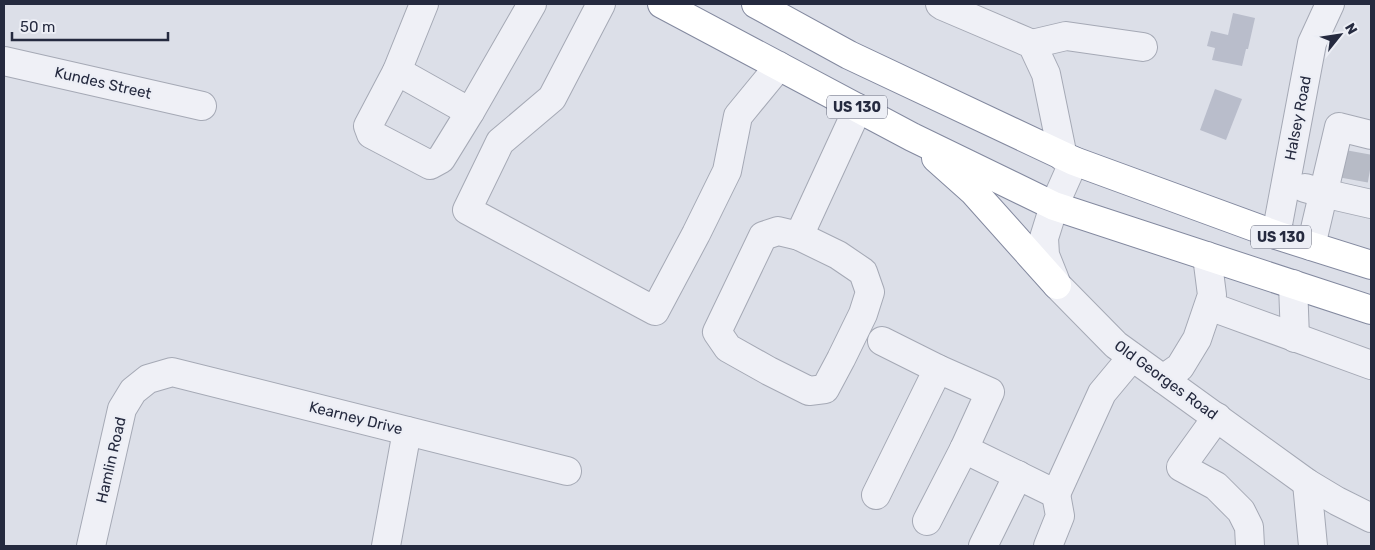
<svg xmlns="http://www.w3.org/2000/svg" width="1375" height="550" font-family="Rubik,sans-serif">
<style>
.building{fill:#b9bdcb}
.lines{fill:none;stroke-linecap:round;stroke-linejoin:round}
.minor-tunnel{stroke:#b7bbc6;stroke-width:28;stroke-dasharray:28 14;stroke-linecap:butt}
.minor-casing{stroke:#a5a9b5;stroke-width:30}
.highway-casing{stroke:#83899f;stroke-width:30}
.minor{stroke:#eff0f6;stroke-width:28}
.highway{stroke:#fff;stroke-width:28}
.labels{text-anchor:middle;stroke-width:4.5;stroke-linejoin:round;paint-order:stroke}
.shield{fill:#eceef5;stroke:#616576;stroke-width:1}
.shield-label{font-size:14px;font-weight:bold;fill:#252a3f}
.street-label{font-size:15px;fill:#252a3f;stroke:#eceef5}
</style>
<rect width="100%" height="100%" fill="#dcdfe8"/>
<g class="building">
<path d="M 1233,13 L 1255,18 L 1248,49 L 1246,49 L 1242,66 L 1212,60 L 1215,48 L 1207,46 L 1211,31 L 1228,35 Z"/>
<path d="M 1215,89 L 1242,99 L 1226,140 L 1200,130 Z"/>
</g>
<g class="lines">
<path class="minor-tunnel" d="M 1354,180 L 1359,152"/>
<g class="minor-casing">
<g id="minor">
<path d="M 424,4 L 397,71 L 368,126 L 371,134 L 430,165 L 441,159 L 470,112 L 532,4"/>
<path d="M 601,4 L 552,98 L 500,142 L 467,210 L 655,311 L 696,234 L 727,171 L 738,116 L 779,66"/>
<path d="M 940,4 L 943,6 L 1032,44 L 1046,74 L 1063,157"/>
<path d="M 1032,44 L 1066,36 L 1143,47"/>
<path d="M 4,61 L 202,106"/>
<path d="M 397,71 L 470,112"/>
<path d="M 1074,161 L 1054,206 L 1044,238 L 1045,255 L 1057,285 L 1116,345 L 1307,483 L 1337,501 L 1371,518"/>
<path d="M 1305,188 L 1323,193 L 1371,204"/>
<path d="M 778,231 L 799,236 L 838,255 L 863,272 L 870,292 L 863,314 L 841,359 L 825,389 L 809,391 L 769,371 L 728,348 L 717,332 L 763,236 Z"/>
<path d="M 1276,235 L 1312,43 L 1330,4"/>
<path d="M 799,236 L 858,108"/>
<path d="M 1311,246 L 1339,127 L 1371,135"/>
<path d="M 1293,284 L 1295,338"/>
<path d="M 1209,306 L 1371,365"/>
<path d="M 882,341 L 938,369 L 990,392 L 964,449 L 927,521"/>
<path d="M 1163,379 L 1180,367 L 1197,339 L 1212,295 L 1207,256"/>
<path d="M 1217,417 L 1181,467 L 1216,486 L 1241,511 L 1249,527 L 1250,546"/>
<path d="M 964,449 L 1056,494 L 1102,393 L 1132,357"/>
<path d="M 1307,483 L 1313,546"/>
<path d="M 876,495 L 938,369"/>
<path d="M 91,546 L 122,409 L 133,391 L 148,379 L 172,372 L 567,471"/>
<path d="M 386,546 L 407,431"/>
<path d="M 983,546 L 1018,475"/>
<path d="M 1048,546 L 1060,516 L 1056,494"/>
</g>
</g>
<g class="highway-casing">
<g id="highway">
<path d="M 662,4 L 912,137 L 1054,206 L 1371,310"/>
<path d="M 756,4 L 849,55 L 1074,161 L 1276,235 L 1371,265"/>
<path d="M 936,158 L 973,191 L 1057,285"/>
</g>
</g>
<use href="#minor" class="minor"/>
<use href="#highway" class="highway"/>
</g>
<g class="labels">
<g class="shield">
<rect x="827" y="95.5" width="60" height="23" rx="4"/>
<rect x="1251" y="225.5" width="60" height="23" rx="4"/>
</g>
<g class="shield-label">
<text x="857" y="112">US 130</text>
<text x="1281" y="242">US 130</text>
</g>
<g class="street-label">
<text transform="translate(103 83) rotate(13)" y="5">Kundes Street</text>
<text transform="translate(1298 118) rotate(-79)" y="5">Halsey Road</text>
<text transform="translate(1166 380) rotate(36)" y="5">Old Georges Road</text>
<text transform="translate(356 418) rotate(14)" y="5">Kearney Drive</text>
<text transform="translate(111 460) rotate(-77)" y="5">Hamlin Road</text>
</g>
</g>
<rect width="1375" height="550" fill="none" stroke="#252a3f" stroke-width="10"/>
<g transform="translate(1340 35) rotate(60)" stroke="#eceef5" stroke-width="4" paint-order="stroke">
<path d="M0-4L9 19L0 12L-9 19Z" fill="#252a3f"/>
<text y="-8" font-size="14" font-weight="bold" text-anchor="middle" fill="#252a3f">N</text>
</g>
<path d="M12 32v8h156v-8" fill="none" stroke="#252a3f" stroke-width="2.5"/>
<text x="20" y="32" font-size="15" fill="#252a3f" stroke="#eceef5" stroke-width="4" paint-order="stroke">50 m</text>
</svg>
